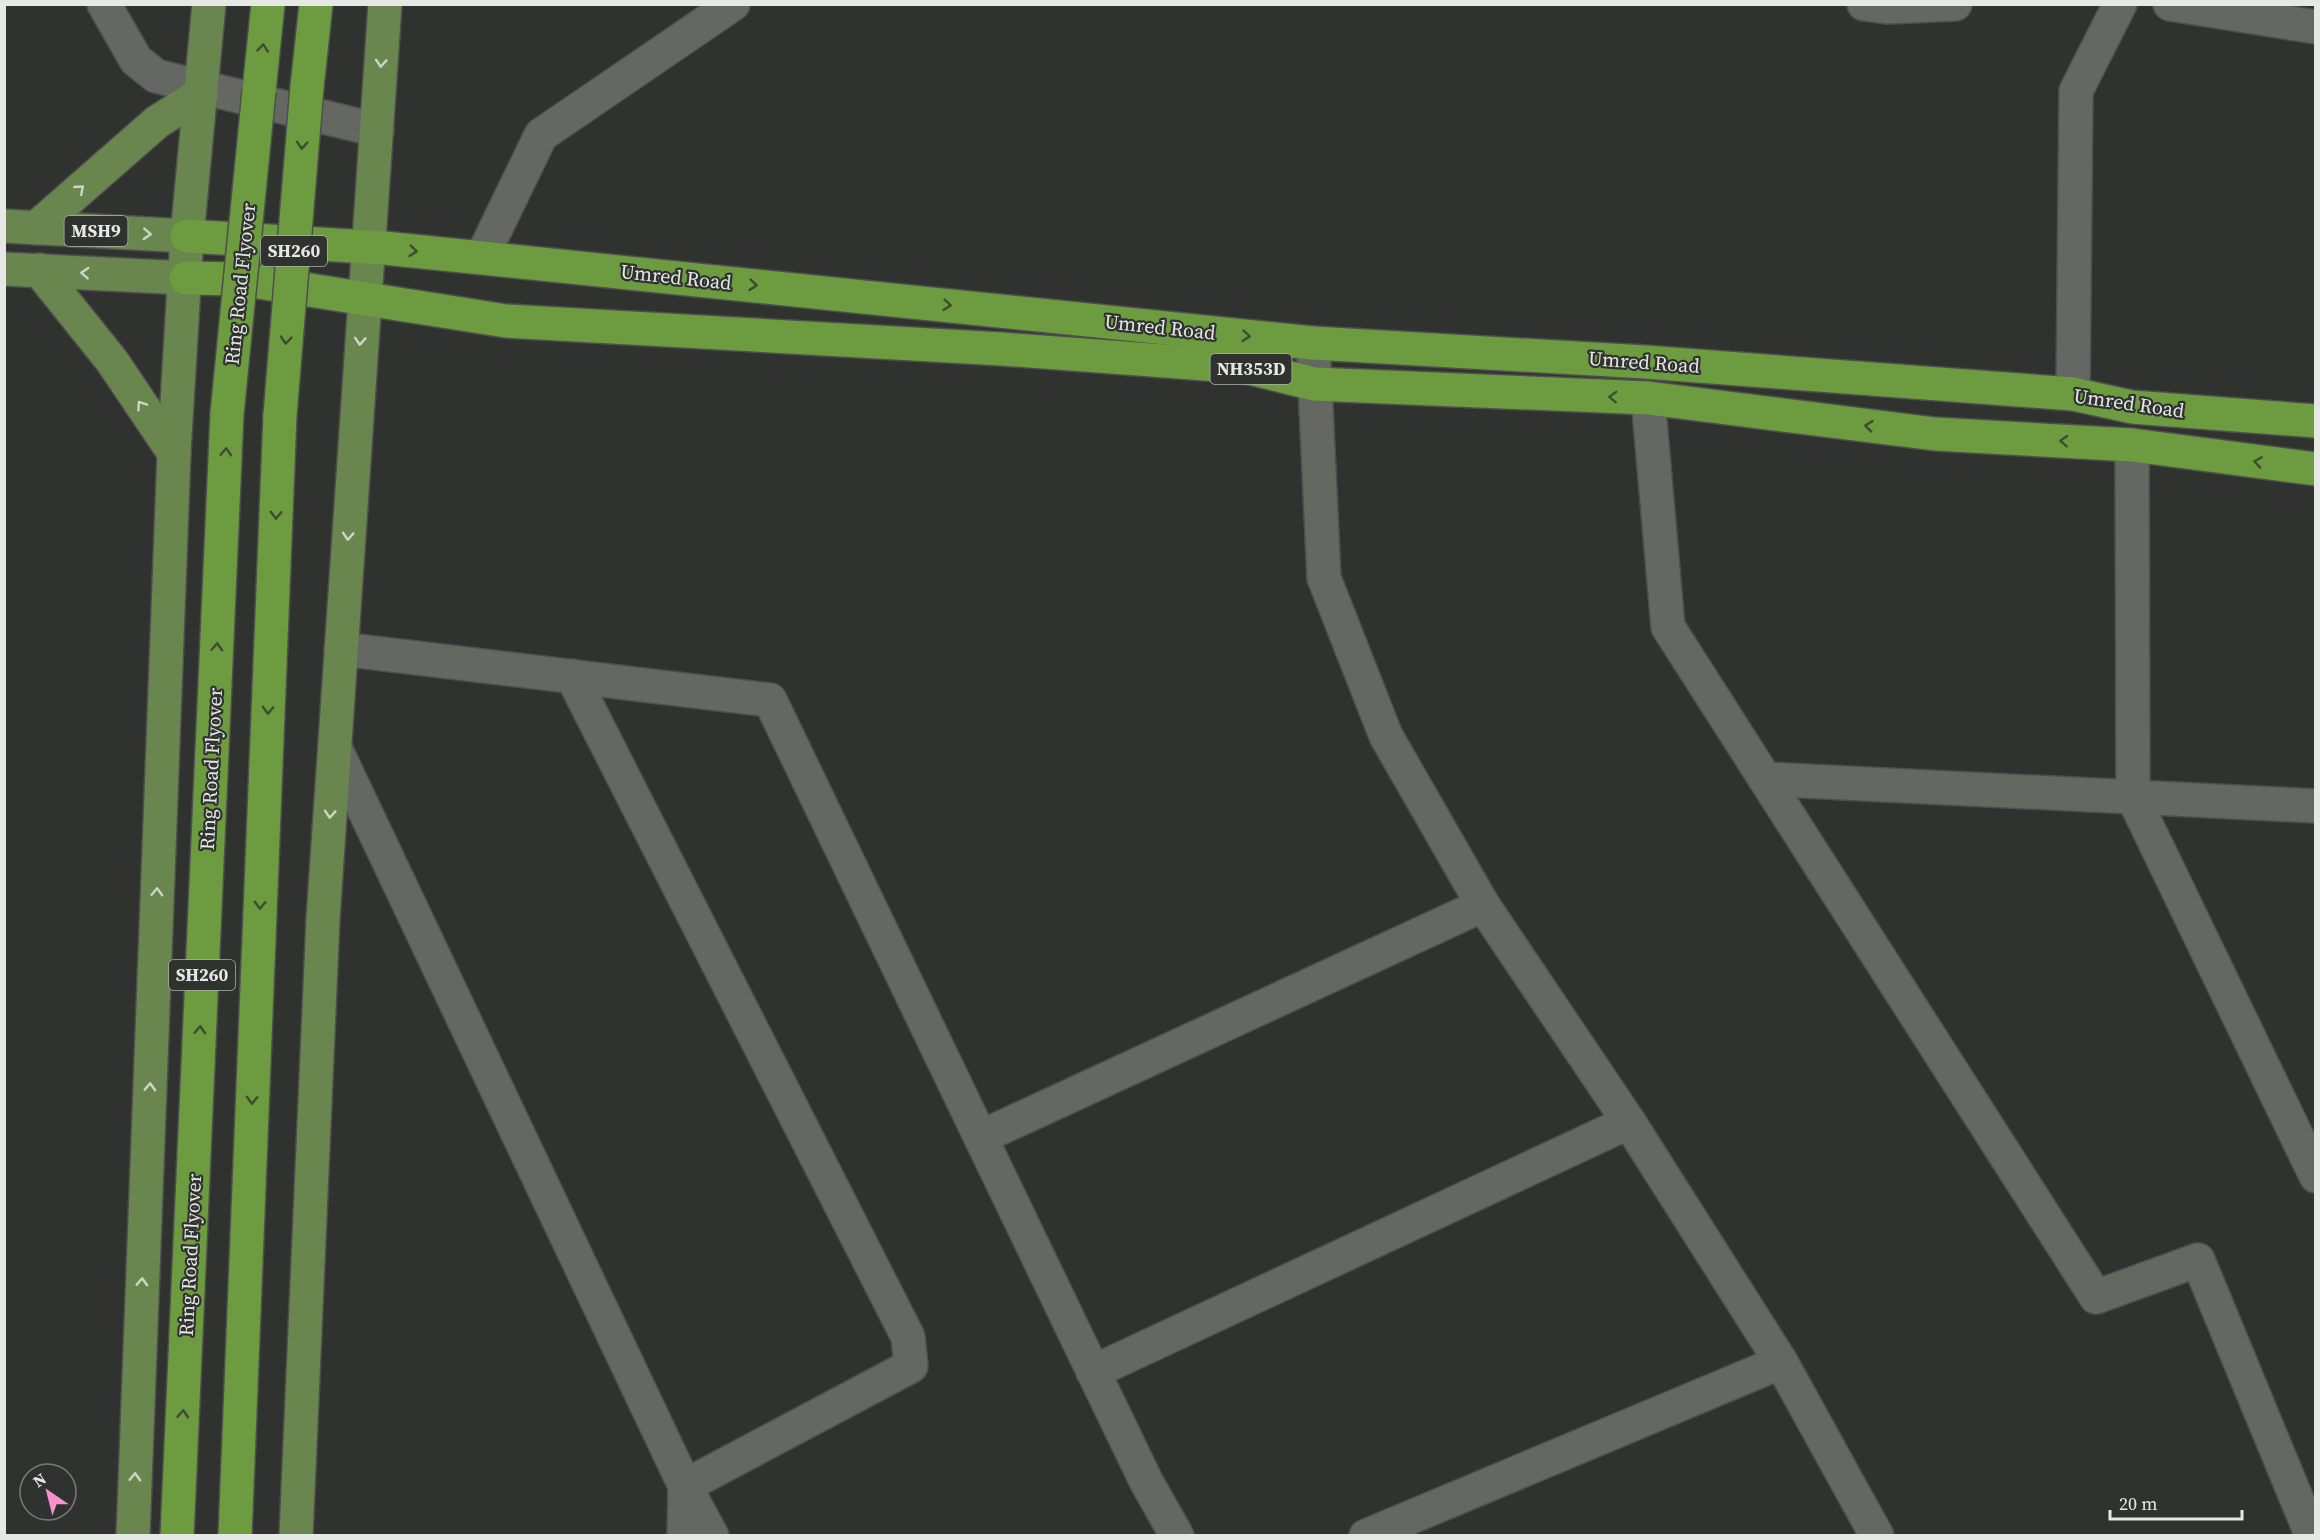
<svg xmlns="http://www.w3.org/2000/svg" width="2320" height="1540" font-family="'Source Serif 4',serif">
<style>
.lines{fill:none;stroke-linecap:round;stroke-linejoin:round}
.street-casing{stroke:#4e4f4d;stroke-width:36}
.primary-casing{stroke:#4e4f4d;stroke-width:36}
.highway-casing{stroke:#4e4f4d;stroke-width:36}
.street{stroke:#656763;stroke-width:33}
.primary{stroke:#69864e;stroke-width:33}
.highway{stroke:#6c9b40;stroke-width:33}
.highway-bridge-casing{stroke:#4e4f4d;stroke-width:36;stroke-linecap:butt}
.highway-bridge{stroke:#6c9b40;stroke-width:33}
.oneway{stroke:#3f4c33}
.oneway2{stroke:#cdd4c8}
.labels{text-anchor:middle;stroke-width:4.5;stroke-linejoin:round;paint-order:stroke}
.shield{fill:#30322f;stroke:#afb1af;stroke-width:1.5}
.shield-label{font-size:18px;font-weight:bold;fill:#e6e8e6}
.street-label{font-size:20px;fill:#e6e8e6;stroke:#30322f}
</style>
<rect width="100%" height="100%" fill="#30322f"/>
<g class="lines">
<g class="street-casing">
<g id="street">
<path d="M 104,4 L 136,60 L 156,76 L 377,130"/>
<path d="M 1864,4 L 1887,7 L 1955,4"/>
<path d="M 2170,4 L 2316,27"/>
<path d="M 482,257 L 541,135 L 733,4"/>
<path d="M 1313,343 L 1324,578 L 1386,736 L 1483,905 L 1629,1122 L 1781,1362 L 1877,1536"/>
<path d="M 2073,394 L 2076,91 L 2120,4"/>
<path d="M 1648,398 L 1668,627 L 2096,1297 L 2198,1260 L 2312,1536"/>
<path d="M 2132,445 L 2133,797 L 2316,1176"/>
<path d="M 341,649 L 770,700 L 1146,1481 L 1177,1536"/>
<path d="M 572,676 L 908,1337 L 911,1366 L 685,1486 L 684,1536"/>
<path d="M 335,748 L 685,1486 L 712,1536"/>
<path d="M 1765,779 L 2316,806"/>
<path d="M 981,1137 L 1483,905"/>
<path d="M 1093,1372 L 1629,1122"/>
<path d="M 1366,1536 L 1781,1362"/>
</g>
</g>
<g class="primary-casing">
<g id="primary">
<path d="M 4,226 L 187,236"/>
<path d="M 36,228 L 157,122 L 201,94"/>
<path d="M 4,269 L 186,278"/>
<path d="M 39,270 L 112,361 L 174,453"/>
<path d="M 133,1536 L 174,453 L 187,236 L 209,4"/>
<path d="M 296,1536 L 323,919 L 385,4"/>
</g>
</g>
<g class="highway-casing">
<g id="highway">
<path d="M 307,87 L 316,4"/>
<path d="M 259,91 L 268,4"/>
<path d="M 187,236 L 384,248 L 1313,343 L 1645,362 L 2073,394 L 2132,407 L 2316,421"/>
<path d="M 186,278 L 240,279 L 506,321 L 1002,349 L 1246,367 L 1314,384 L 1648,398 L 1935,434 L 2132,445 L 2316,469"/>
<path d="M 177,1536 L 227,414"/>
<path d="M 235,1536 L 280,415"/>
</g>
</g>
<use href="#street" class="street"/>
<use href="#primary" class="primary"/>
<use href="#highway" class="highway"/>
<g class="highway-bridge-casing">
<g id="highway-bridge">
<path d="M 227,414 L 259,91"/>
<path d="M 280,415 L 307,87"/>
</g>
</g>
<use href="#highway-bridge" class="highway-bridge"/>
</g>
<defs><path id="oneway-chevron" d="M-2-3.5L2.5 0L-2 3.5" fill="none" stroke-width="1.6" stroke-linecap="round" stroke-linejoin="round" transform="scale(1.5)"/></defs>
<g class="oneway">
<use href="#oneway-chevron" transform="translate(263 48) rotate(-84)"/>
<use href="#oneway-chevron" transform="translate(302 145) rotate(94)"/>
<use href="#oneway-chevron" transform="translate(413 251) rotate(6)"/>
<use href="#oneway-chevron" transform="translate(753 285) rotate(6)"/>
<use href="#oneway-chevron" transform="translate(947 305) rotate(6)"/>
<use href="#oneway-chevron" transform="translate(1246 336) rotate(6)"/>
<use href="#oneway-chevron" transform="translate(286 340) rotate(95)"/>
<use href="#oneway-chevron" transform="translate(1613 397) rotate(-178)"/>
<use href="#oneway-chevron" transform="translate(1869 426) rotate(-173)"/>
<use href="#oneway-chevron" transform="translate(2064 441) rotate(-177)"/>
<use href="#oneway-chevron" transform="translate(226 452) rotate(-87)"/>
<use href="#oneway-chevron" transform="translate(2258 462) rotate(-172)"/>
<use href="#oneway-chevron" transform="translate(276 515) rotate(92)"/>
<use href="#oneway-chevron" transform="translate(217 647) rotate(-87)"/>
<use href="#oneway-chevron" transform="translate(268 710) rotate(92)"/>
<use href="#oneway-chevron" transform="translate(260 905) rotate(92)"/>
<use href="#oneway-chevron" transform="translate(200 1030) rotate(-87)"/>
<use href="#oneway-chevron" transform="translate(252 1100) rotate(92)"/>
<use href="#oneway-chevron" transform="translate(183 1414) rotate(-87)"/>
</g>
<g class="oneway2">
<use href="#oneway-chevron" transform="translate(381 63) rotate(94)"/>
<use href="#oneway-chevron" transform="translate(80 189) rotate(-41)"/>
<use href="#oneway-chevron" transform="translate(147 234) rotate(3)"/>
<use href="#oneway-chevron" transform="translate(85 273) rotate(-177)"/>
<use href="#oneway-chevron" transform="translate(360 341) rotate(94)"/>
<use href="#oneway-chevron" transform="translate(141 405) rotate(-124)"/>
<use href="#oneway-chevron" transform="translate(348 536) rotate(94)"/>
<use href="#oneway-chevron" transform="translate(330 814) rotate(94)"/>
<use href="#oneway-chevron" transform="translate(157 892) rotate(-88)"/>
<use href="#oneway-chevron" transform="translate(150 1087) rotate(-88)"/>
<use href="#oneway-chevron" transform="translate(142 1282) rotate(-88)"/>
<use href="#oneway-chevron" transform="translate(135 1477) rotate(-88)"/>
</g>
<g class="labels">
<g class="shield">
<rect x="64.5" y="216" width="63" height="30" rx="4.5"/>
<rect x="261" y="236" width="66" height="30" rx="4.5"/>
<rect x="1210.5" y="354" width="81" height="30" rx="4.5"/>
<rect x="169" y="960" width="66" height="30" rx="4.5"/>
</g>
<g class="shield-label">
<text x="96" y="237">MSH9</text>
<text x="294" y="257">SH260</text>
<text x="1251" y="375">NH353D</text>
<text x="202" y="981">SH260</text>
</g>
<g class="street-label">
<text transform="translate(676 277) rotate(6)" y="7">Umred Road</text>
<text transform="translate(240 284) rotate(-84)" y="7">Ring Road Flyover</text>
<text transform="translate(1160 327) rotate(6)" y="7">Umred Road</text>
<text transform="translate(1644 362) rotate(4)" y="7">Umred Road</text>
<text transform="translate(2129 403) rotate(8)" y="7">Umred Road</text>
<text transform="translate(211 769) rotate(-87)" y="7">Ring Road Flyover</text>
<text transform="translate(190 1255) rotate(-87)" y="7">Ring Road Flyover</text>
</g>
</g>
<rect width="2320" height="1540" fill="none" stroke="#e6e8e6" stroke-width="12"/>
<g transform="translate(48 1492) rotate(325)"><circle r="28" fill="#30322f" stroke="#797b78" stroke-width="1.5"/>
<path d="M0-4.5L10 22L0 15L-10 22Z" fill="#f690d1"/>
<text y="-9" font-size="16" font-weight="bold" text-anchor="middle" fill="#e6e8e6">N</text>
</g>
<path d="M2110 1510v9h132v-9" fill="none" stroke="#e6e8e6" stroke-width="3"/>
<text x="2119" y="1510" font-size="18" fill="#e6e8e6" stroke="#30322f" stroke-width="4.5" paint-order="stroke">20 m</text>
</svg>
